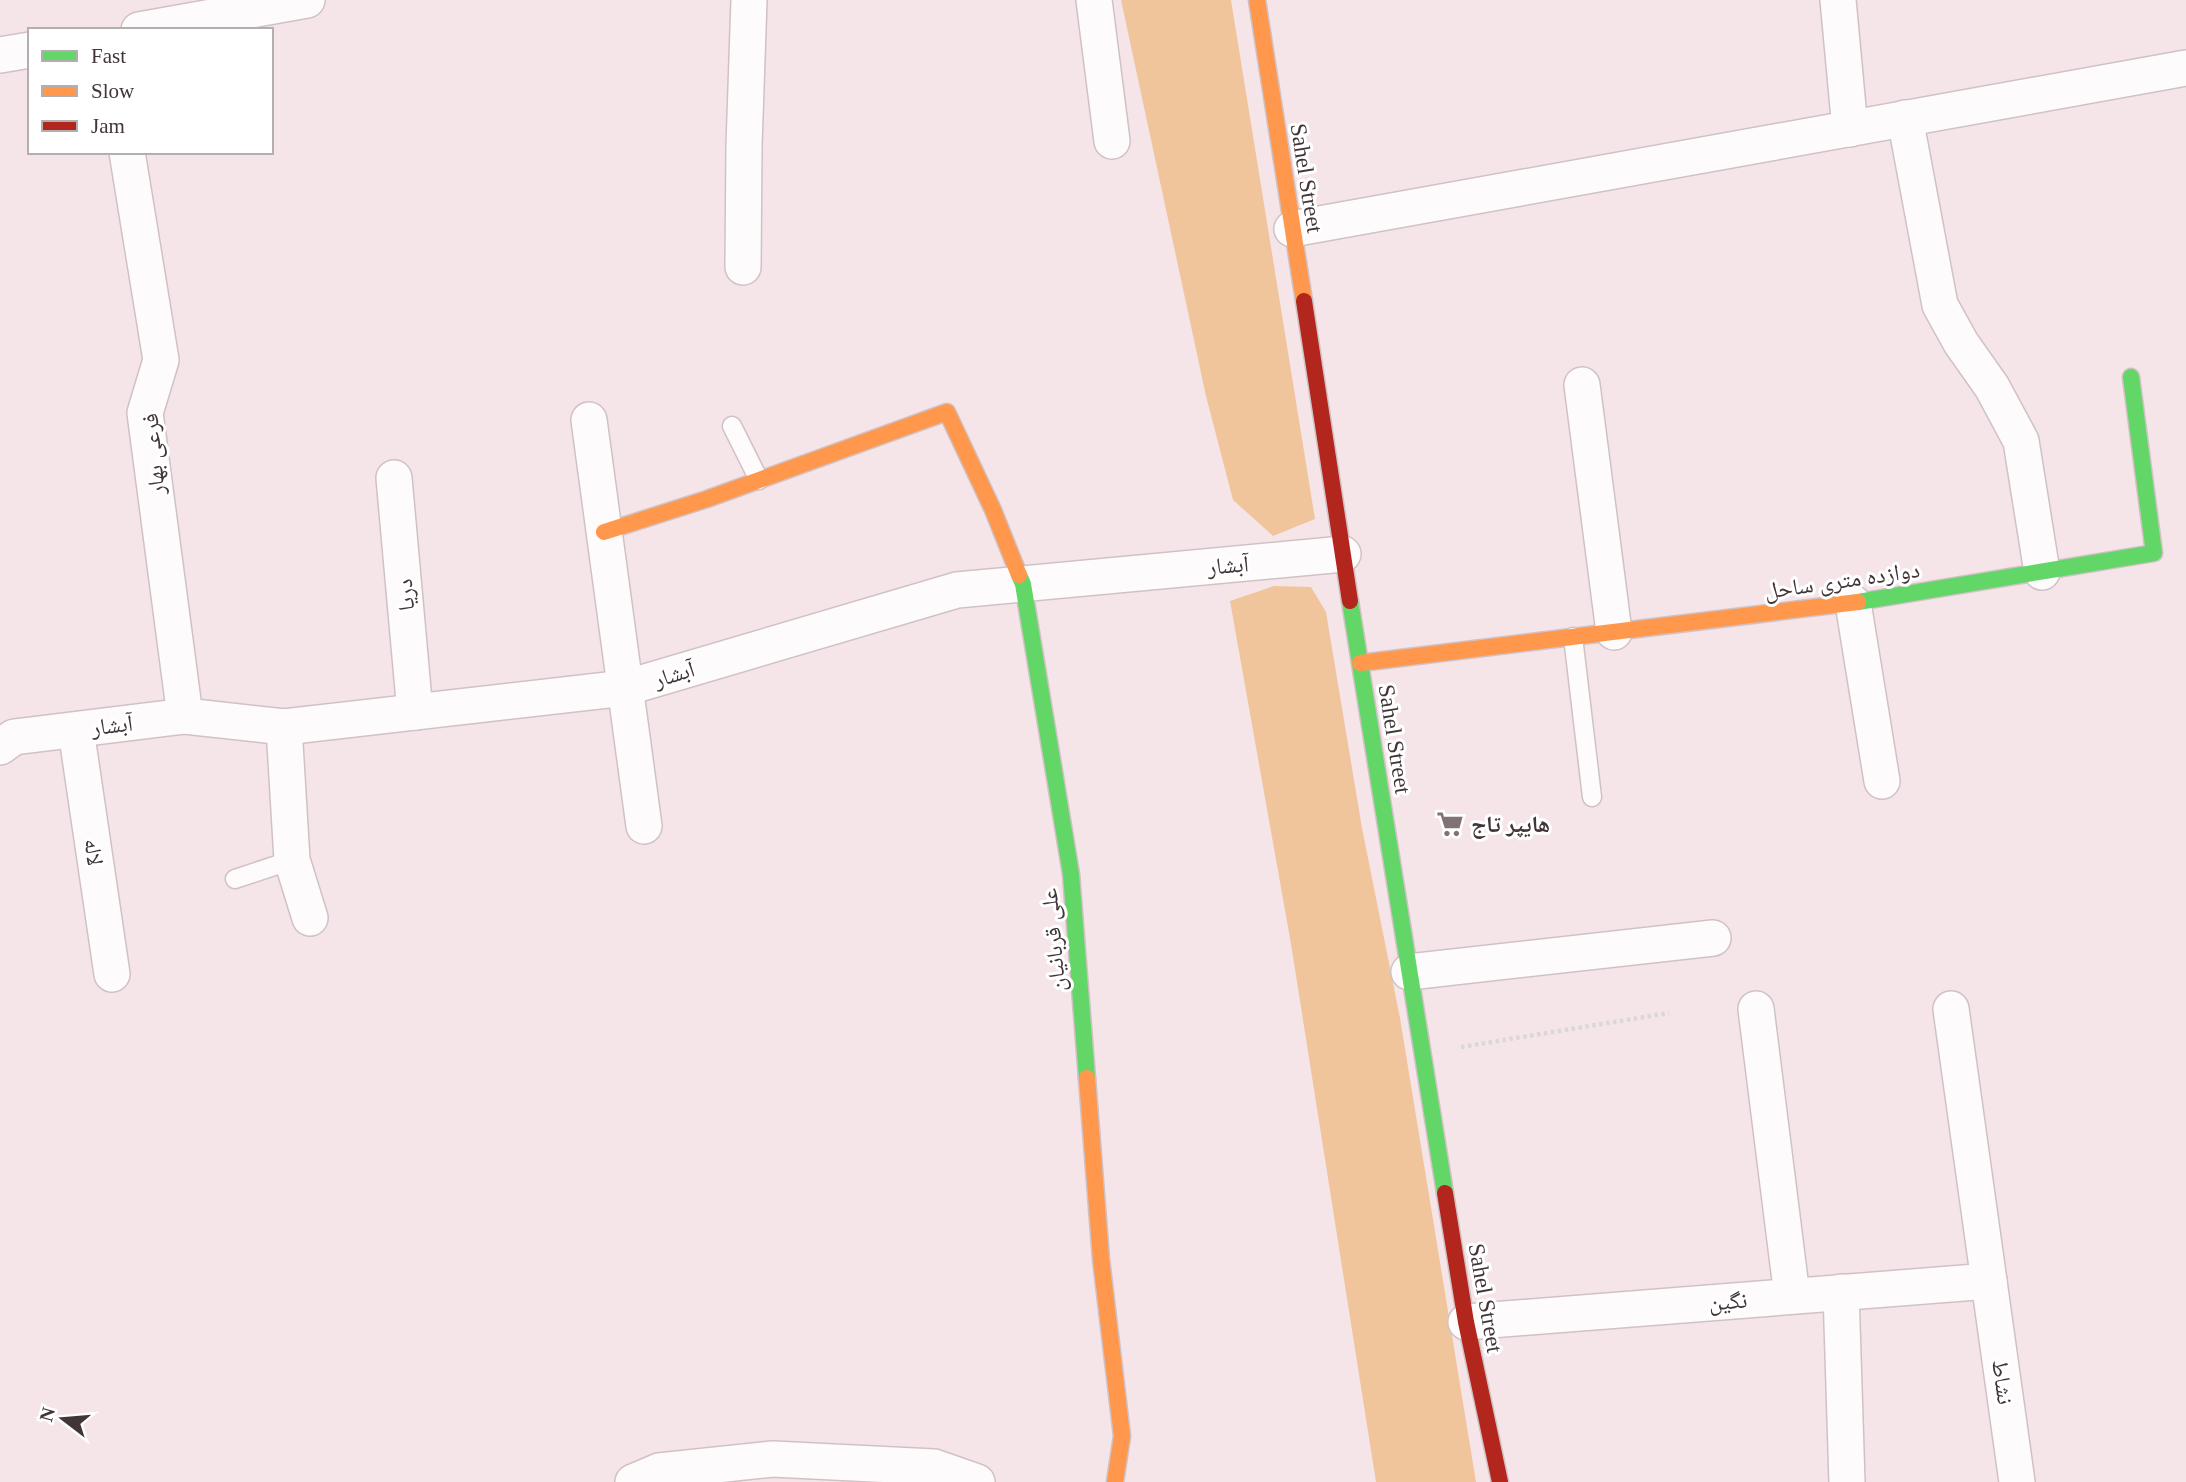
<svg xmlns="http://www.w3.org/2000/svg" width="2186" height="1482" font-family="'Times New Roman','Noto Naskh Arabic',serif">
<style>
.green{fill:#f0c59c}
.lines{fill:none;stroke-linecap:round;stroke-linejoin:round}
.lane-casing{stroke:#d0c2c4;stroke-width:21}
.street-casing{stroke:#d0c2c4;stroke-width:38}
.fast-casing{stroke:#d0c2c4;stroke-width:19}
.slow-casing{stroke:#d0c2c4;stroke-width:19}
.jam-casing{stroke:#d0c2c4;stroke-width:19}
.path{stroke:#dbd7d7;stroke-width:4.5;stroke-dasharray:3.5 3.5;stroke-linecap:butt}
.lane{stroke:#fefbfc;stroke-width:18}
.street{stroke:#fefbfc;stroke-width:35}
.fast{stroke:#63d668;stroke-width:16}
.slow{stroke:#ff974d;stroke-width:16}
.jam{stroke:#b3261e;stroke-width:16}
.labels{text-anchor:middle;stroke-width:6;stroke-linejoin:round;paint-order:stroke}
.street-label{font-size:23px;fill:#423537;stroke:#fff}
.poi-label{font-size:23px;font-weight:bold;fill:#423537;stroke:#fff;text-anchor:start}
</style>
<rect width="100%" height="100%" fill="#f5e5e8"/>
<g class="green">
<path d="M 1121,0 L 1231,0 L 1315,519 L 1273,536 L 1233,500 L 1206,396 Z"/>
<path d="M 1274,586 L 1311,587 L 1326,612 L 1362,828 L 1400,1018 L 1476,1482 L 1376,1482 L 1291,944 L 1230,601 Z"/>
</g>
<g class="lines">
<g class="lane-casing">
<g id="lane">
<path d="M 732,426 L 759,480"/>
<path d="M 1573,637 L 1592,797"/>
<path d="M 235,879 L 292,860"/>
</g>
</g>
<g class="street-casing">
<g id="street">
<path d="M 1094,0 L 1112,141"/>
<path d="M 1838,0 L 1850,129"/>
<path d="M 139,30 L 307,0"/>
<path d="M 0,55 L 30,50"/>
<path d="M 1905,118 L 1940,305 L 1961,343 L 1992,387 L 2021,441 L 2042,572"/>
<path d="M 127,152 L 161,360 L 145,413 L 185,716"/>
<path d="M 1292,229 L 2186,68"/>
<path d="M 743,267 L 744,146 L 749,0"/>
<path d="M 1582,385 L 1614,632"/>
<path d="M 589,420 L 644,826"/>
<path d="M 394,478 L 415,712"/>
<path d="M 1853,603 L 1882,781"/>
<path d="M 284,727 L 292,860 L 310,918"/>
<path d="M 76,730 L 112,974"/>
<path d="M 0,747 L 14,737 L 185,716 L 284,727 L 625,688 L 957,590 L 1343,554"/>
<path d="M 1409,972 L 1713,938"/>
<path d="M 1756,1009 L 1792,1296"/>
<path d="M 1951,1009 L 2017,1482"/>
<path d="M 1841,1292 L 1847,1482"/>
<path d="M 1466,1322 L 1989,1281"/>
<path d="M 633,1482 L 659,1471 L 773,1459 L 934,1467 L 977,1482"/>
</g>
</g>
<g class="fast-casing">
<g id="fast">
<path d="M 1019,575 L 1023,584 L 1071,874 L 1087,1078"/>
<path d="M 1350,601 L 1445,1193"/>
<path d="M 1858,602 L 2154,553 L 2131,377"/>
</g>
</g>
<g class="slow-casing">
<g id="slow">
<path d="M 1257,0 L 1304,301"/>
<path d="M 604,532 L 707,499 L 947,412 L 993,510 L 1019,575"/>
<path d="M 1360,663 L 1858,602"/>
<path d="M 1087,1078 L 1101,1259 L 1122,1436 L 1115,1482"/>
</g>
</g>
<g class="jam-casing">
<g id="jam">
<path d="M 1304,301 L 1350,601"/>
<path d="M 1445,1193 L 1466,1322 L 1500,1482"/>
</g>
</g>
<path class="path" d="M 1461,1047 L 1669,1013"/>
<use href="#lane" class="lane"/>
<use href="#street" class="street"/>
<use href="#fast" class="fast"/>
<use href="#slow" class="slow"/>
<use href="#jam" class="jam"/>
</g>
<defs>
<g id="supermarket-bare" transform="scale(2.1)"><path d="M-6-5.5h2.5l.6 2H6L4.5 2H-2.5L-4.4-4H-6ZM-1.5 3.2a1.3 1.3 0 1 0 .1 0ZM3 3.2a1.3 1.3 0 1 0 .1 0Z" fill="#817375" stroke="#fff" stroke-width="2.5" paint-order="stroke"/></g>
</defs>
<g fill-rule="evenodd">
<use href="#supermarket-bare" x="1450" y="824"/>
</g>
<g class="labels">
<g class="street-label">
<text transform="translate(1307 178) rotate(81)" y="8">Sahel Street</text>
<text transform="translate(153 454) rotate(-95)" y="8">فرعی بهار</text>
<text transform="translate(1228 565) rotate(-5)" y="8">آبشار</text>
<text transform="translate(1842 580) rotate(-8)" y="8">دوازده متری ساحل</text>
<text transform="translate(405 595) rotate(-95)" y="8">دریا</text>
<text transform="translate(674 674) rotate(-17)" y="8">آبشار</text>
<text transform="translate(112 725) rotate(-7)" y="8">آبشار</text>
<text transform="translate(1395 739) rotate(81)" y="8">Sahel Street</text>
<text transform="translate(94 852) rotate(82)" y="8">لاله</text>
<text transform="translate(1053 940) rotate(-95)" y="8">علی قربانیان</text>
<text transform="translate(1486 1298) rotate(80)" y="8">Sahel Street</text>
<text transform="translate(1728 1301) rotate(-4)" y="8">نگین</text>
<text transform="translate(2003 1382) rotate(82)" y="8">نشاط</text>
</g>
<g class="poi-label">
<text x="1471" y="832">هایپر تاج</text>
</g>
</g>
<rect x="28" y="28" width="245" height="126" fill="#ffffff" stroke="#b3aeaf" stroke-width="2"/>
<rect x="42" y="51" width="35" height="10" fill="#63d668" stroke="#b3aeaf" stroke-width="2"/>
<text x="91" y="63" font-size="21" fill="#423537">Fast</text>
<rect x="42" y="86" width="35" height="10" fill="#ff974d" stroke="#b3aeaf" stroke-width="2"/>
<text x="91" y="98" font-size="21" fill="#423537">Slow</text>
<rect x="42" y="121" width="35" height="10" fill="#b3261e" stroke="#b3aeaf" stroke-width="2"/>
<text x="91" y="133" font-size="21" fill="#423537">Jam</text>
<g transform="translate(63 1419) rotate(286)" stroke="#ffffff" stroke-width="5" paint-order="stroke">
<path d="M0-5L12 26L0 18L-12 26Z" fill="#423537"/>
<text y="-10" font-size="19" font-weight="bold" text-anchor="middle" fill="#423537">N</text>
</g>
</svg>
